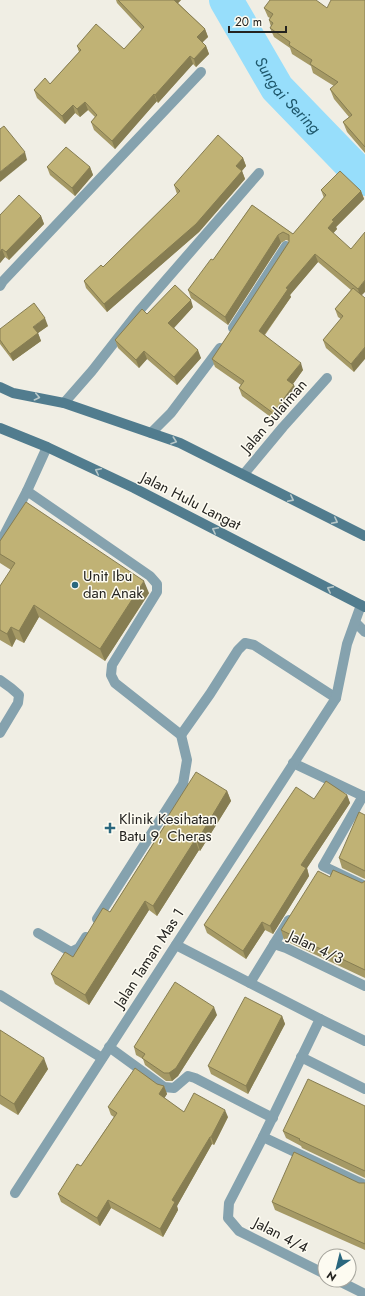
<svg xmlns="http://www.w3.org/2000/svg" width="365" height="1296" font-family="Jost,sans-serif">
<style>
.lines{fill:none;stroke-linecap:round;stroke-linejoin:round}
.river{stroke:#97defb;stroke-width:34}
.lane{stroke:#85a2ae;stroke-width:10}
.street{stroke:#85a2ae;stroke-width:10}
.secondary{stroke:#517c8e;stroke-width:10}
.wall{fill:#a59965}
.shaded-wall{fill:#867d52}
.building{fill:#c0b275;stroke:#867d52}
.oneway{stroke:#b8c8c9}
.poi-dot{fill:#2a677e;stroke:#fdfbf1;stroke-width:1.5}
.labels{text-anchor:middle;stroke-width:3;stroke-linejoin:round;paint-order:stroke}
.street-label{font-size:15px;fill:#242320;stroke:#fdfbf1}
.poi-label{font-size:15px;fill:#242320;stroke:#fdfbf1;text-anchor:start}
.water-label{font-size:16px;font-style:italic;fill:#1e576b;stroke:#fdfbf1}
</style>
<rect width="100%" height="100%" fill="#f0eee4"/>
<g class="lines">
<path class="river" id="s1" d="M 226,0 L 277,88 L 365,179"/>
<g class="lane">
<path d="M 27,491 L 150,576 L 157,584 L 157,592 L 112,665 L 111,675 L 115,683 L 181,735 L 187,760 L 183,784 L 97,919"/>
<path d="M 0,543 L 27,491 L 47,447"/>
<path d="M 355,622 L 365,632"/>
<path d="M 0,680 L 11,688 L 19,695 L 18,703 L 0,733"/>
<path d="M 181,735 L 210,694 L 238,650 L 245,643 L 254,645 L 336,698"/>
<path d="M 363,796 L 323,866 L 365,886"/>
<path d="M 38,933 L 71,952 L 79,948 L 86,937"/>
<path d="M 274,944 L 289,920"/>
<path d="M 109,1047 L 164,1087 L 174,1088 L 188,1076 L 195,1078 L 273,1118"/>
<path d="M 263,1137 L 365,1185"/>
</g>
<g class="street">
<path d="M 0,286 L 3,281 L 201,72"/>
<path d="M 233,328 L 286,246"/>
<path d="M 64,403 L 92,371 L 139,311 L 259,173"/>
<path d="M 151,433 L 171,413 L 220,348"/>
<path d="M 244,474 L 283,427 L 327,378"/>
<path d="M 293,763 L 365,797"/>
<path d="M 176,945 L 320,1019 L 365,1041"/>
<path d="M 250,983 L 274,944 L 286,948 L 365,986"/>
<path d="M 0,995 L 102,1058"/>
<path d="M 320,1019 L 263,1137 L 229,1203 L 228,1218 L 239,1231 L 325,1274"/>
<path d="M 301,1057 L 365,1089"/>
<path d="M 15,1193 L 336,698 L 347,644 L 361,605"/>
<path d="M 337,1280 L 365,1294"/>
</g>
<g class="secondary">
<path d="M 0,387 L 13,393 L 64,403 L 180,443 L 365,536"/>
<path d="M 0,428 L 47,447 L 134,488 L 365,607"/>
</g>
</g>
<g class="wall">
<path d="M 116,0 L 181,0 L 178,3 L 205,29 L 208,37 L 202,42 L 206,46 L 209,54 L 196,67 L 193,64 L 158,103 L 157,101 L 115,149 L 94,130 L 91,122 L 95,117 L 88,110 L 80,117 L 75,113 L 65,124 L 37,98 L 34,90 L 50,84 L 79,52 L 77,46 L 124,49 L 142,30 L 117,3 Z"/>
<path d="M 365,0 L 365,153 L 347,132 L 343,122 L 349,117 L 334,99 L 330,89 L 334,86 L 313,73 L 311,66 L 292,54 L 290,48 L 274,37 L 270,28 L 271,27 L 269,20 L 270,18 L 268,17 L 264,8 L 327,8 Z"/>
<path d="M 243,158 L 246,166 L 242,171 L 245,179 L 199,232 L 107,312 L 86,288 L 84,281 L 103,267 L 177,194 L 174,185 Z"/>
<path d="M 47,167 L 90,167 L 93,175 L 75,196 L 50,175 Z"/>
<path d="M 321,190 L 361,191 L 364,199 L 336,227 L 337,229 L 333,233 L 362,295 L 354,372 L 326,348 L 323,340 L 341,319 L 338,317 L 335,309 L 351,290 L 318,262 L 290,295 L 291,297 L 265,335 L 303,370 L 293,384 L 297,393 L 276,421 L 242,396 L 239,388 L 241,385 L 215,367 L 212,359 L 242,314 L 289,241 L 286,240 L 281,243 L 228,325 L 191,298 L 188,290 L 213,260 L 252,205 L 293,234 L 324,198 Z"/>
<path d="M 0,215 L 41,216 L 44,224 L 9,260 L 5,257 L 0,263 Z"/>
<path d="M 193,307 L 174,328 L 201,358 L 177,385 L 147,359 L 139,368 L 118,348 L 115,340 L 147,314 Z"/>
<path d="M 48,326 L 38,333 L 41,341 L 13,361 L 0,344 L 0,329 Z"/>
<path d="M 0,541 L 149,593 L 105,661 L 39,617 L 24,643 L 16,639 L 12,647 L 0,640 L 0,586 L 11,570 L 0,563 Z"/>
<path d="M 227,791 L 231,801 L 200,851 L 199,850 L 157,916 L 149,910 L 89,1005 L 55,984 L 51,974 L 73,957 L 110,912 L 166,823 L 165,821 Z"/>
<path d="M 347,795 L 350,803 L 307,868 L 309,876 L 273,934 L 265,930 L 246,959 L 207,933 L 204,925 L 314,799 Z"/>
<path d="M 365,815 L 365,879 L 342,868 L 339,858 Z"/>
<path d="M 330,877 L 362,883 L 365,881 L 365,978 L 284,940 L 281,930 Z"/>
<path d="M 217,1015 L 178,1076 L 172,1081 L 166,1081 L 145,1065 L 143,1059 L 136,1055 L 134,1047 Z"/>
<path d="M 282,1016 L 285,1024 L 248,1094 L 211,1074 L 208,1066 Z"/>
<path d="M 0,1030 L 48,1069 L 18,1115 L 0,1104 Z"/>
<path d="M 157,1084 L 164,1086 L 167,1094 L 164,1098 L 184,1112 L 228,1117 L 214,1145 L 212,1144 L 177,1206 L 178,1210 L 163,1237 L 111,1208 L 100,1226 L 61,1202 L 58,1194 L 81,1166 L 114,1117 L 111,1115 L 108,1107 Z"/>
<path d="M 365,1106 L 365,1178 L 302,1148 L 301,1146 L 286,1138 L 283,1131 Z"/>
<path d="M 359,1183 L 365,1183 L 365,1250 L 275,1210 L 272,1202 Z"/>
</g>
<g class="shaded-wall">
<path d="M 173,0 L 181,0 L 175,6 Z"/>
<path d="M 205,29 L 208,37 L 200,45 L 197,37 Z"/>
<path d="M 206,46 L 209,54 L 196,67 L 194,59 Z"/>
<path d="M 190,56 L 193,64 L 158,103 L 155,95 Z"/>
<path d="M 154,94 L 157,101 L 115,149 L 112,141 Z"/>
<path d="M 85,102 L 88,110 L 80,117 L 77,109 Z"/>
<path d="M 73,105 L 75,113 L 65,124 L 62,116 Z"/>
<path d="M 25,152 L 27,160 L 0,182 L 0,172 Z"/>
<path d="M 243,158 L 246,166 L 239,174 L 236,166 Z"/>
<path d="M 90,167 L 93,175 L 75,196 L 72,188 Z"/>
<path d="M 242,171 L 245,179 L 199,232 L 107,312 L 104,304 Z"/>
<path d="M 361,191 L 364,199 L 336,227 L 337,229 L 331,236 L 328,228 L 332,220 Z"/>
<path d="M 41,216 L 44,224 L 9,260 L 6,252 Z"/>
<path d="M 278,235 L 281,243 L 228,325 L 225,317 Z"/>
<path d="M 2,249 L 5,257 L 0,263 L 0,252 Z"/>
<path d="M 315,254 L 318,262 L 290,295 L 291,297 L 262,338 L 259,331 L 286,288 Z"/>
<path d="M 365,280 L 365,292 L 360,297 L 358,289 Z"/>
<path d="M 191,300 L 193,307 L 171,331 L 168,323 Z"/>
<path d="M 45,318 L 48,326 L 38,333 L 41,341 L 13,361 L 10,354 L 33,327 Z"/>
<path d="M 365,347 L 365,359 L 354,372 L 351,364 Z"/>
<path d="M 198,350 L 201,358 L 177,385 L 174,377 Z"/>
<path d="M 144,351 L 147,359 L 139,368 L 136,360 Z"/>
<path d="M 301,363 L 303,370 L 290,388 L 287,380 Z"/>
<path d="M 294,385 L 297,393 L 276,421 L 273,413 Z"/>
<path d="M 144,581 L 149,593 L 105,661 L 100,649 Z"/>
<path d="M 34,605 L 39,617 L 24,643 L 19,631 Z"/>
<path d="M 11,627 L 16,639 L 12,647 L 7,634 Z"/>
<path d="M 227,791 L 231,801 L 200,851 L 197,841 Z"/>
<path d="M 347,795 L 350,803 L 307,868 L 309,876 L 273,934 L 270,926 L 301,865 Z"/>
<path d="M 195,840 L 199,850 L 157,916 L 153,906 Z"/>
<path d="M 145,901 L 149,910 L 89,1005 L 85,995 Z"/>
<path d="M 262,922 L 265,930 L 246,959 L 243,951 Z"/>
<path d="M 214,1007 L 217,1015 L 178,1076 L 172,1081 L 169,1073 Z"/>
<path d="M 282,1016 L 285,1024 L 248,1094 L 246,1086 Z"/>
<path d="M 44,1058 L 48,1069 L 18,1115 L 14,1104 Z"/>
<path d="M 164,1086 L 167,1094 L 162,1102 L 159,1094 Z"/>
<path d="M 225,1110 L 228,1117 L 214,1145 L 211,1137 Z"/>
<path d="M 210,1137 L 212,1144 L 177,1206 L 178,1210 L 163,1237 L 160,1229 L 172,1200 Z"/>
<path d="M 108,1200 L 111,1208 L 100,1226 L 97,1218 Z"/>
</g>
<g class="building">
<path d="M 118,0 L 174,0 L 205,29 L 197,37 L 206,46 L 194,59 L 190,56 L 155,95 L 154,94 L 112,141 L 91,122 L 97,115 L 85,102 L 77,109 L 73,105 L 62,116 L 34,90 L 45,78 L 50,84 L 81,50 L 77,46 L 96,24 L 124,49 L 144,27 Z"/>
<path d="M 270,0 L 316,0 L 327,8 L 331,0 L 365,0 L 365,147 L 343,122 L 352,115 L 330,89 L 338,82 L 310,64 L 312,60 L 289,45 L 290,42 L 270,28 L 273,23 L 269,20 L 273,14 L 264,8 Z"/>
<path d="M 4,126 L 25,152 L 0,172 L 0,129 Z"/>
<path d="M 218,135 L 243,158 L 236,166 L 242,171 L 196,224 L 104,304 L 84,281 L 101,265 L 103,267 L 180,191 L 174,185 Z"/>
<path d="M 66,147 L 90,167 L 72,188 L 47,167 Z"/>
<path d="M 340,171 L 361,191 L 332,220 L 334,221 L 328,228 L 351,249 L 365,232 L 365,280 L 358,289 L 315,254 L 286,288 L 288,289 L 259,331 L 301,363 L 287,380 L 294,385 L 273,413 L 239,388 L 244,381 L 212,359 L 242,314 L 289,242 L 289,235 L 283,232 L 278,235 L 225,317 L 188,290 L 211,259 L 213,260 L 252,205 L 293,234 L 326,195 L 321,190 Z"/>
<path d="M 19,195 L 41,216 L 6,252 L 2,249 L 0,252 L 0,215 Z"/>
<path d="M 175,285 L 191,300 L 168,323 L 198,350 L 174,377 L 144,351 L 136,360 L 115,340 L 142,309 L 147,314 Z"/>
<path d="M 353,288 L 365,298 L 365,347 L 351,364 L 323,340 L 343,316 L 335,309 Z"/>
<path d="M 34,303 L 45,318 L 33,327 L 38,333 L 10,354 L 0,340 L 0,329 Z"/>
<path d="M 26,502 L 144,581 L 100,649 L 34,605 L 19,631 L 11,627 L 7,634 L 0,630 L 0,586 L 15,563 L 0,554 L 0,541 Z"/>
<path d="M 196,772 L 227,791 L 197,841 L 195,840 L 153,906 L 145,901 L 85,995 L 51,974 L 65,952 L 73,957 L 103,908 L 110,912 L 167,822 L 165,821 Z"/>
<path d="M 326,781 L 347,795 L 301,865 L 306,868 L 270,926 L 262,922 L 243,951 L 204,925 L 296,787 L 314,799 Z"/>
<path d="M 359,812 L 365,815 L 365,871 L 339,858 Z"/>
<path d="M 333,870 L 362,883 L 365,881 L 365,970 L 281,930 L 318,871 L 330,877 Z"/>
<path d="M 175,982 L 214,1007 L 176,1068 L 169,1073 L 164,1073 L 142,1058 L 145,1054 L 134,1047 Z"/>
<path d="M 245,997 L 282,1016 L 246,1086 L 208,1066 Z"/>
<path d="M 0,1030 L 44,1058 L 14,1104 L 0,1095 Z"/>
<path d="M 135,1068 L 157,1084 L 164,1086 L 159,1094 L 184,1112 L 194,1093 L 225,1110 L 211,1137 L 210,1137 L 172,1200 L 175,1202 L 160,1229 L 108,1200 L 97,1218 L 58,1194 L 77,1164 L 81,1166 L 117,1113 L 108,1107 Z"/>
<path d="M 308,1079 L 365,1106 L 365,1171 L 299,1140 L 300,1139 L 283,1131 Z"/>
<path d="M 294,1152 L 359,1183 L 365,1183 L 365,1244 L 272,1202 Z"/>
</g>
<defs><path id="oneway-chevron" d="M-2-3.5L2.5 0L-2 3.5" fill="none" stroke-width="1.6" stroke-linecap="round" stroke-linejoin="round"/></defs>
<g class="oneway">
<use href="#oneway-chevron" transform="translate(37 397) rotate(12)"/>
<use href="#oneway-chevron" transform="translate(174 441) rotate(19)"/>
<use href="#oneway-chevron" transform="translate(98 471) rotate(-154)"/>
<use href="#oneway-chevron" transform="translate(291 499) rotate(27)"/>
<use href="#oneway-chevron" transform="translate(335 521) rotate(27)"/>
<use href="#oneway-chevron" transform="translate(215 530) rotate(-153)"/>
<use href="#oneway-chevron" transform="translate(330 589) rotate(-153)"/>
</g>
<g class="poi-dot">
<circle cx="75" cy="585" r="4"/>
<path d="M108 822h4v4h4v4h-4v4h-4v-4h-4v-4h4z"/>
</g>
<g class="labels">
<g class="street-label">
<text transform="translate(274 416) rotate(-49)" y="5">Jalan Sulaiman</text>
<text transform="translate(191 501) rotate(27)" y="5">Jalan Hulu Langat</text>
<text transform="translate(316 947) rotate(25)" y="5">Jalan 4/3</text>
<text transform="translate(149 958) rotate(-57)" y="5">Jalan Taman Mas 1</text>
<text transform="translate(281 1235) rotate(27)" y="5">Jalan 4/4</text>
</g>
<g class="poi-label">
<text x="83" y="581">Unit Ibu<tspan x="83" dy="17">dan Anak</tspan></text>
<text x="119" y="824">Klinik Kesihatan<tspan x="119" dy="17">Batu 9, Cheras</tspan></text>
</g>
<g class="water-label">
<text dy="6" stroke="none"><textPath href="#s1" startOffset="114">Sungai Sering</textPath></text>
</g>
</g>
<g transform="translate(337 1268) rotate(215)"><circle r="19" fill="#fdfbf1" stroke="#a6a59d"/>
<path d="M0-3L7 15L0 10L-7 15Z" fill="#2a677e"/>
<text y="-6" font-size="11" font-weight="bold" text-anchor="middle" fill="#242320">N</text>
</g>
<path d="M229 26v6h57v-6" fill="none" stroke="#242320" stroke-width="2"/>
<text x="235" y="26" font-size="12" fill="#242320" stroke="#fdfbf1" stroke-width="3" paint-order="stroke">20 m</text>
</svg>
